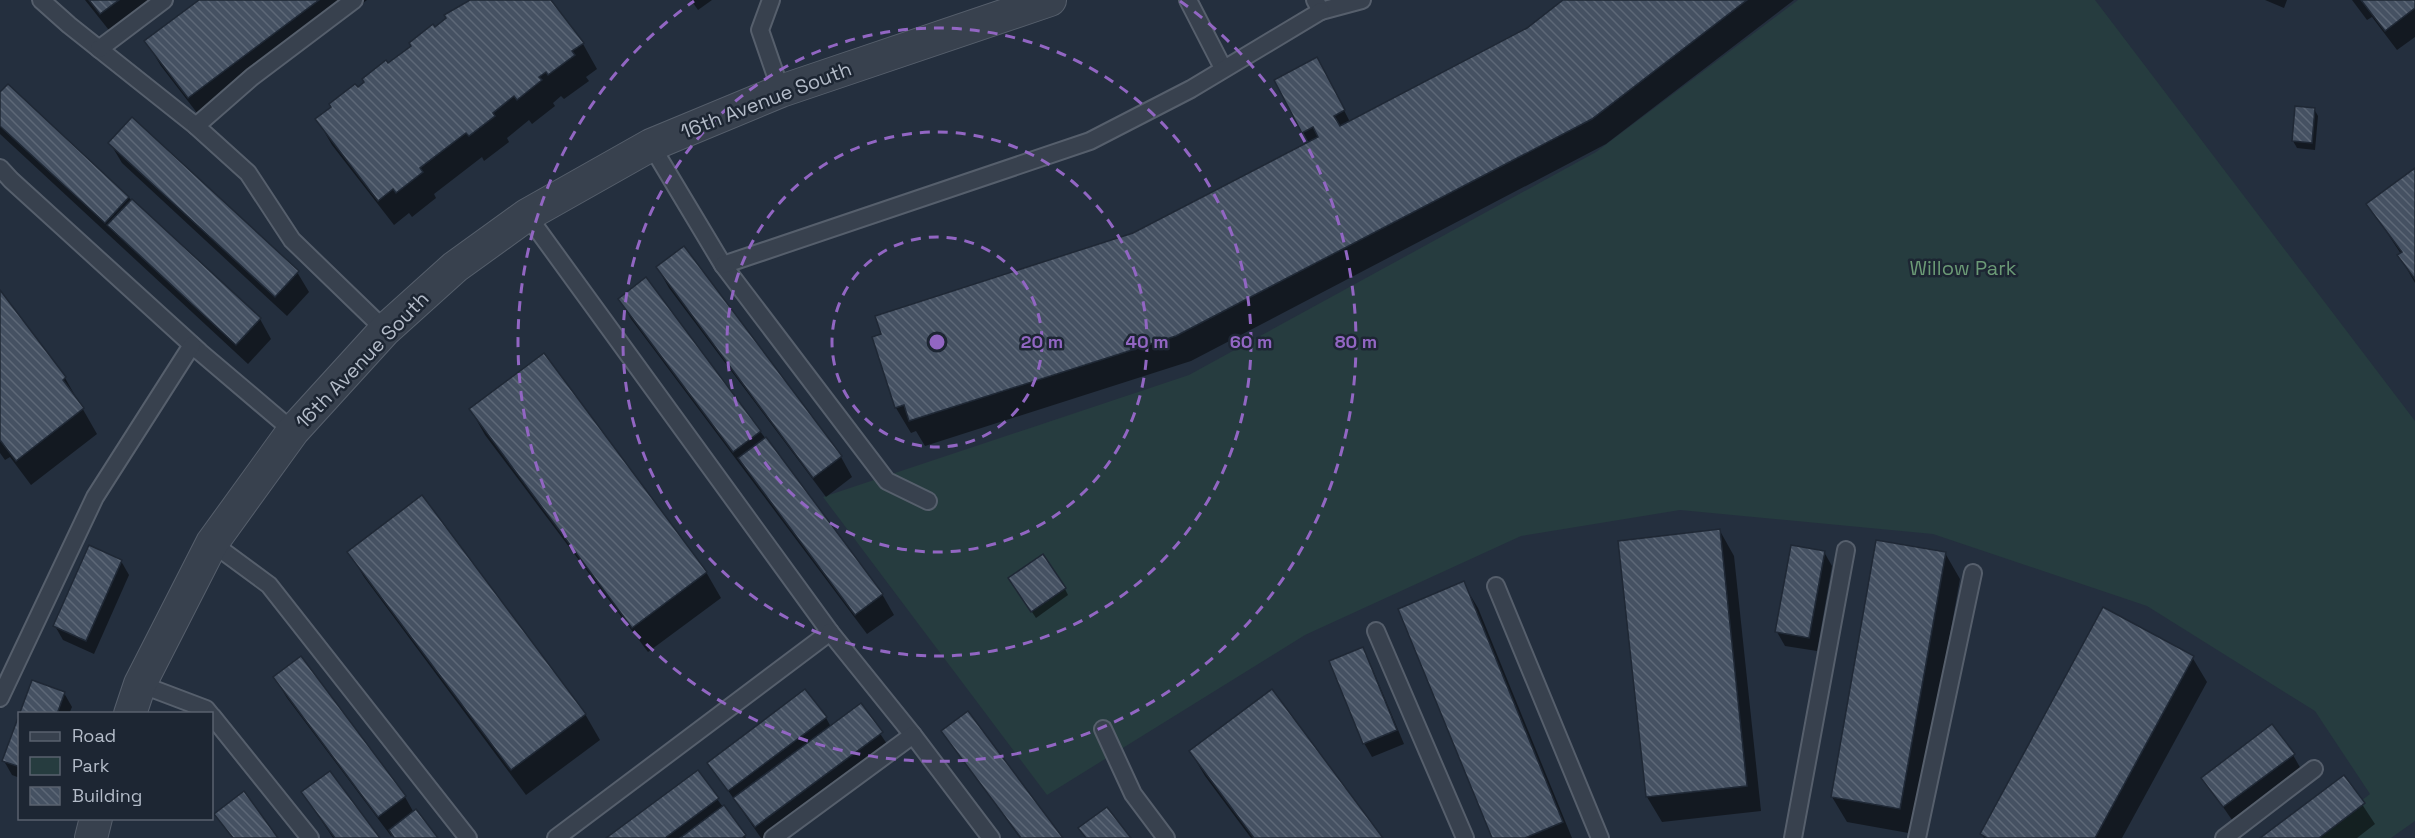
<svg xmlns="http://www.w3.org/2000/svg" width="2415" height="838" font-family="'Space Grotesk',sans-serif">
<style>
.green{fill:#263c3f}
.shadow{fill:#0007}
.building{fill:url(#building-back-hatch);stroke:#1f2835;stroke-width:1.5}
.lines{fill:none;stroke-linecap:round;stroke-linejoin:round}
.lane-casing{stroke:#565f6c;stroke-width:20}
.street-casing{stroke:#565f6c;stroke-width:34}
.lane{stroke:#38414e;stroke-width:16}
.street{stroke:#38414e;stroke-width:32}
.ring{fill:none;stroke:#9266c3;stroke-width:3;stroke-dasharray:10 8}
.labels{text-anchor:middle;stroke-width:5;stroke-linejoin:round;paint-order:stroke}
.street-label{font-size:20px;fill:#b4bcc9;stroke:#1d2633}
.park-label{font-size:20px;fill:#6b9a76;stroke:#1d2633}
.centre{fill:#9266c3;stroke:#1d2633;stroke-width:3}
.ring-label{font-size:18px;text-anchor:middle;font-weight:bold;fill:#9266c3;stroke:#1d2633;stroke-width:5;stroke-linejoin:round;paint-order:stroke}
</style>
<defs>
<pattern id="building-back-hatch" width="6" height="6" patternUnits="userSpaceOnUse" patternTransform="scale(1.5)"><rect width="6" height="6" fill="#455162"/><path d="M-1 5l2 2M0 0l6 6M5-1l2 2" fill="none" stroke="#5d6877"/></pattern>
</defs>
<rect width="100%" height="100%" fill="#242f3e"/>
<path class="green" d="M 1798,0 L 2095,0 L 2415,421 L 2415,821 L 2391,838 L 2313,838 L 2370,794 L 2315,711 L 2147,606 L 1933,534 L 1680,510 L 1521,536 L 1305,635 L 1047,795 L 823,497 L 1189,375 L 1596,152 Z"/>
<g class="shadow">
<path d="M 85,0 L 167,0 L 116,39 Z"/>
<path d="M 202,0 L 367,0 L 204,122 L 161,66 L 146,41 Z"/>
<path d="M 472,0 L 549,0 L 583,44 L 597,69 L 586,77 L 589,81 L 564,99 L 561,96 L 553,103 L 555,106 L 532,124 L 529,120 L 507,138 L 509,142 L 484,161 L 482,157 L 434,194 L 436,198 L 412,217 L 409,213 L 394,225 L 332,145 L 317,119 Z"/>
<path d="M 691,0 L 712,0 L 698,10 Z"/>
<path d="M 1566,0 L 1794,0 L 1606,144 L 1191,361 L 925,446 L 916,431 L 911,433 L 896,408 L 1134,235 L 1309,143 L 1303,132 L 1331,85 L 1350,122 L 1528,29 Z"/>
<path d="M 2265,0 L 2287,0 L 2284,8 Z"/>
<path d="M 2352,0 L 2415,0 L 2415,37 L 2397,50 L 2372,17 L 2367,20 Z"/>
<path d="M 8,86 L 260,319 L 271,339 L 248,364 L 0,134 L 0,94 Z"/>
<path d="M 2296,108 L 2314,109 L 2318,116 L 2315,150 L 2297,148 L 2293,141 Z"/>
<path d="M 110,143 L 297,272 L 309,292 L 287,316 L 122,163 Z"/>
<path d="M 2415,169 L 2415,283 L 2399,255 L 2401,254 L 2368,204 Z"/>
<path d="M 657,267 L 841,457 L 852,477 L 826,497 L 669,288 Z"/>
<path d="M 646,279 L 882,594 L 894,615 L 867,634 L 631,319 L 620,299 Z"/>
<path d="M 0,293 L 65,378 L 97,434 L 31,485 L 10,457 L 5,460 L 0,453 Z"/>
<path d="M 471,410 L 706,572 L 721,598 L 648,652 L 485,435 Z"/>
<path d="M 1720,531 L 1734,556 L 1761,811 L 1662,822 L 1647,797 Z"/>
<path d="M 349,552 L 585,714 L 600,740 L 526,795 L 364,577 Z"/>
<path d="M 1824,552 L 1832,566 L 1817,651 L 1785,646 L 1777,632 Z"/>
<path d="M 1945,553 L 1960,579 L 1914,834 L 1847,822 L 1832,797 Z"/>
<path d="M 121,561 L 129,575 L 94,654 L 63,640 L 55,626 Z"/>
<path d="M 1463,583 L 1478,608 L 1572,838 L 1494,838 Z"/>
<path d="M 1014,585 L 1065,589 L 1068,595 L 1036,618 Z"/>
<path d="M 1362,649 L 1370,663 L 1404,744 L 1372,757 L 1364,743 Z"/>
<path d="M 2192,657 L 2207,682 L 2122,838 L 1984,838 L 1981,834 Z"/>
<path d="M 275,678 L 405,797 L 414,813 L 436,838 L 395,838 L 393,835 L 391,836 L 287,698 Z"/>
<path d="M 64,693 L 72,707 L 69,714 L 21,714 Z"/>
<path d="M 861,705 L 893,753 L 780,838 L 761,838 L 709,763 L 826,718 L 831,727 Z"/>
<path d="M 20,718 L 20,778 L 12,775 L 4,761 Z"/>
<path d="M 943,731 L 1061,838 L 1020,838 Z"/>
<path d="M 1190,751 L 1382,838 L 1251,838 L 1205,776 Z"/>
<path d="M 2293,755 L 2301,769 L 2232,820 L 2203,778 Z"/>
<path d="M 2344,777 L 2375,824 L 2357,838 L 2263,838 Z"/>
<path d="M 303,793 L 378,838 L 333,838 Z"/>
<path d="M 717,799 L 746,838 L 609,838 Z"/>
</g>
<g class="building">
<path d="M 89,0 L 119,0 L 100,14 Z"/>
<path d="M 199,0 L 319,0 L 188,98 L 144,41 Z"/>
<path d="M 470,0 L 551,0 L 584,43 L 572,51 L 575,55 L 548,75 L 546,72 L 539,77 L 542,80 L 517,100 L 514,96 L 493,113 L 495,116 L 469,136 L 466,133 L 420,168 L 423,172 L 396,193 L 393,189 L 378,201 L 315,119 L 331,107 L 329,104 L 355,84 L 358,87 L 364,82 L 362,79 L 386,60 L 388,63 L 411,46 L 409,43 L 433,24 L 435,27 L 446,18 L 444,15 Z"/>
<path d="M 1563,0 L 1747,0 L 1592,119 L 1176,336 L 909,421 L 904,405 L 895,408 L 872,337 L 881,334 L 875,316 L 1133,233 L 1318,137 L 1313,127 L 1302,133 L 1274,80 L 1317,57 L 1345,110 L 1334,116 L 1340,126 L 1527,28 Z"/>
<path d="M 2361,0 L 2415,0 L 2415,8 L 2385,31 Z"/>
<path d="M 8,84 L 129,197 L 105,223 L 0,126 L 0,92 Z"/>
<path d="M 2295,106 L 2315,108 L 2312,143 L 2292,141 Z"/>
<path d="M 132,117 L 299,271 L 275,297 L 108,143 Z"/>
<path d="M 2415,168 L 2415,279 L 2397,255 L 2402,252 L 2366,204 Z"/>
<path d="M 132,199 L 261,318 L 236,345 L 107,225 Z"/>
<path d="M 684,246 L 842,456 L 813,478 L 656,267 Z"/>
<path d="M 646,277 L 761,431 L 733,452 L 618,299 Z"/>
<path d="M 0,290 L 66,377 L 63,380 L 84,408 L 16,461 L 0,440 Z"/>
<path d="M 544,353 L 707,572 L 632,628 L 469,409 Z"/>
<path d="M 766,437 L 883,594 L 855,615 L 738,458 Z"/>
<path d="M 422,495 L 586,714 L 511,770 L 347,552 Z"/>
<path d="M 1720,529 L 1747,786 L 1646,797 L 1618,541 Z"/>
<path d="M 1876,540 L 1946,552 L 1900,809 L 1831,797 Z"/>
<path d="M 89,545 L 122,560 L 86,641 L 53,626 Z"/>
<path d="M 1791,545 L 1825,551 L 1809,638 L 1775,632 Z"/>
<path d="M 1043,554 L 1066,588 L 1031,612 L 1008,578 Z"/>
<path d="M 1464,581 L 1563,822 L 1525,838 L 1492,838 L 1398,609 Z"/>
<path d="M 2103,607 L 2194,656 L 2095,838 L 1987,838 L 1980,834 Z"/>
<path d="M 1363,647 L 1397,730 L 1363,744 L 1329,661 Z"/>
<path d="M 301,656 L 406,796 L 378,817 L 273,677 Z"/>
<path d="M 32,680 L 65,692 L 57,714 L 20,714 L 20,767 L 2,761 Z"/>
<path d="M 805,689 L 827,717 L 728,791 L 707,763 Z"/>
<path d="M 1272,689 L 1383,838 L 1254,838 L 1189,751 Z"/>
<path d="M 861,703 L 883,732 L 755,827 L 733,798 Z"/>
<path d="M 968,711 L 1063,838 L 1021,838 L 941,731 Z"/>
<path d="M 2272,724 L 2295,754 L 2223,807 L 2201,778 Z"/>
<path d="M 698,770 L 719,798 L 665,838 L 606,838 Z"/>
<path d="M 330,771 L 380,838 L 335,838 L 301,792 Z"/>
<path d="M 2344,775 L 2365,803 L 2319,838 L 2260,838 Z"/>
<path d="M 244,791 L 278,838 L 233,838 L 214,814 Z"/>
<path d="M 724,805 L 746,835 L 742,838 L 680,838 Z"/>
<path d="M 1107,807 L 1131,838 L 1086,838 L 1078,828 Z"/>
<path d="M 416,809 L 438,838 L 394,838 L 389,830 Z"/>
</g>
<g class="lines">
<g class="lane-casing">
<g id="lane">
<path d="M 41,0 L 69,25 L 196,126"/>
<path d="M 354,0 L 252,77 L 196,126 L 248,173 L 292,240 L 385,330"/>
<path d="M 771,0 L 760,30 L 781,91"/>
<path d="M 1188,0 L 1223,68"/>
<path d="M 1315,0 L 1321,11 L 1362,0"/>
<path d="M 99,49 L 164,0"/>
<path d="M 651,145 L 723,265 L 887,481 L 928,501"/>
<path d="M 0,168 L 11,180 L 200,352 L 293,431"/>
<path d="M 527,215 L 830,632 L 556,838"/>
<path d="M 723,265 L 1090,141 L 1191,89 L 1321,11"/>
<path d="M 212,543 L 269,585 L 468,838"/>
<path d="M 1496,586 L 1600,838"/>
<path d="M 1376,631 L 1465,838"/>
<path d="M 830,632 L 913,735"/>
<path d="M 140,684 L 206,709 L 210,714"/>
<path d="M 0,698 L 95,497 L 192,345"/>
<path d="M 212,716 L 310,838"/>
<path d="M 1103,729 L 1133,794 L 1166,838"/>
<path d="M 773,838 L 913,735 L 991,838"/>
<path d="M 1793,838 L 1846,550"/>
<path d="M 1917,838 L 1973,573"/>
<path d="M 2224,838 L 2314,769"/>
</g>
</g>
<g class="street-casing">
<g id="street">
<path d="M 130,714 L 140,684 L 212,543 L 293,431 L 385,330 L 455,267 L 527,215 L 651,145 L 781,91 L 1050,0"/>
<path d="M 91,838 L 96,818"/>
</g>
</g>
<use href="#lane" class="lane"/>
<use href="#street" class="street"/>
</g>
<g class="ring">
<circle cx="937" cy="342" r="105"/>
<circle cx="937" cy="342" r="210"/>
<circle cx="937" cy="342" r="314"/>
<path d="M1180 1A419 419 0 1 1 694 1"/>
</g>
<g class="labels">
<g class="street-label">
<text transform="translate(766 100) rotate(-21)" y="7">16th Avenue South</text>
<text transform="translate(362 360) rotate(-46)" y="7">16th Avenue South</text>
</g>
<g class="park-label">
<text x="1963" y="275">Willow Park</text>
</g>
</g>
<circle cx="937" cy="342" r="9" class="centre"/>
<g class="ring-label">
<text x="1042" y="348">20 m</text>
<text x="1147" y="348">40 m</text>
<text x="1251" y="348">60 m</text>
<text x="1356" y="348">80 m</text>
</g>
<rect x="18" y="712" width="195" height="108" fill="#1d2633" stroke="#59626f" stroke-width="1.5"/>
<rect x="30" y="732" width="30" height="9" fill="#38414e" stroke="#59626f" stroke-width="1.5"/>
<text x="72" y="742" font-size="18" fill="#b4bcc9">Road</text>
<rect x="30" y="757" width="30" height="18" fill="#263c3f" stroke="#59626f" stroke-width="1.5"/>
<text x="72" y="772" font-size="18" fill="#b4bcc9">Park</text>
<rect x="30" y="787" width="30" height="18" fill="url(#building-back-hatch)" stroke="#59626f" stroke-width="1.5"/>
<text x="72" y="802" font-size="18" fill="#b4bcc9">Building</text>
</svg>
